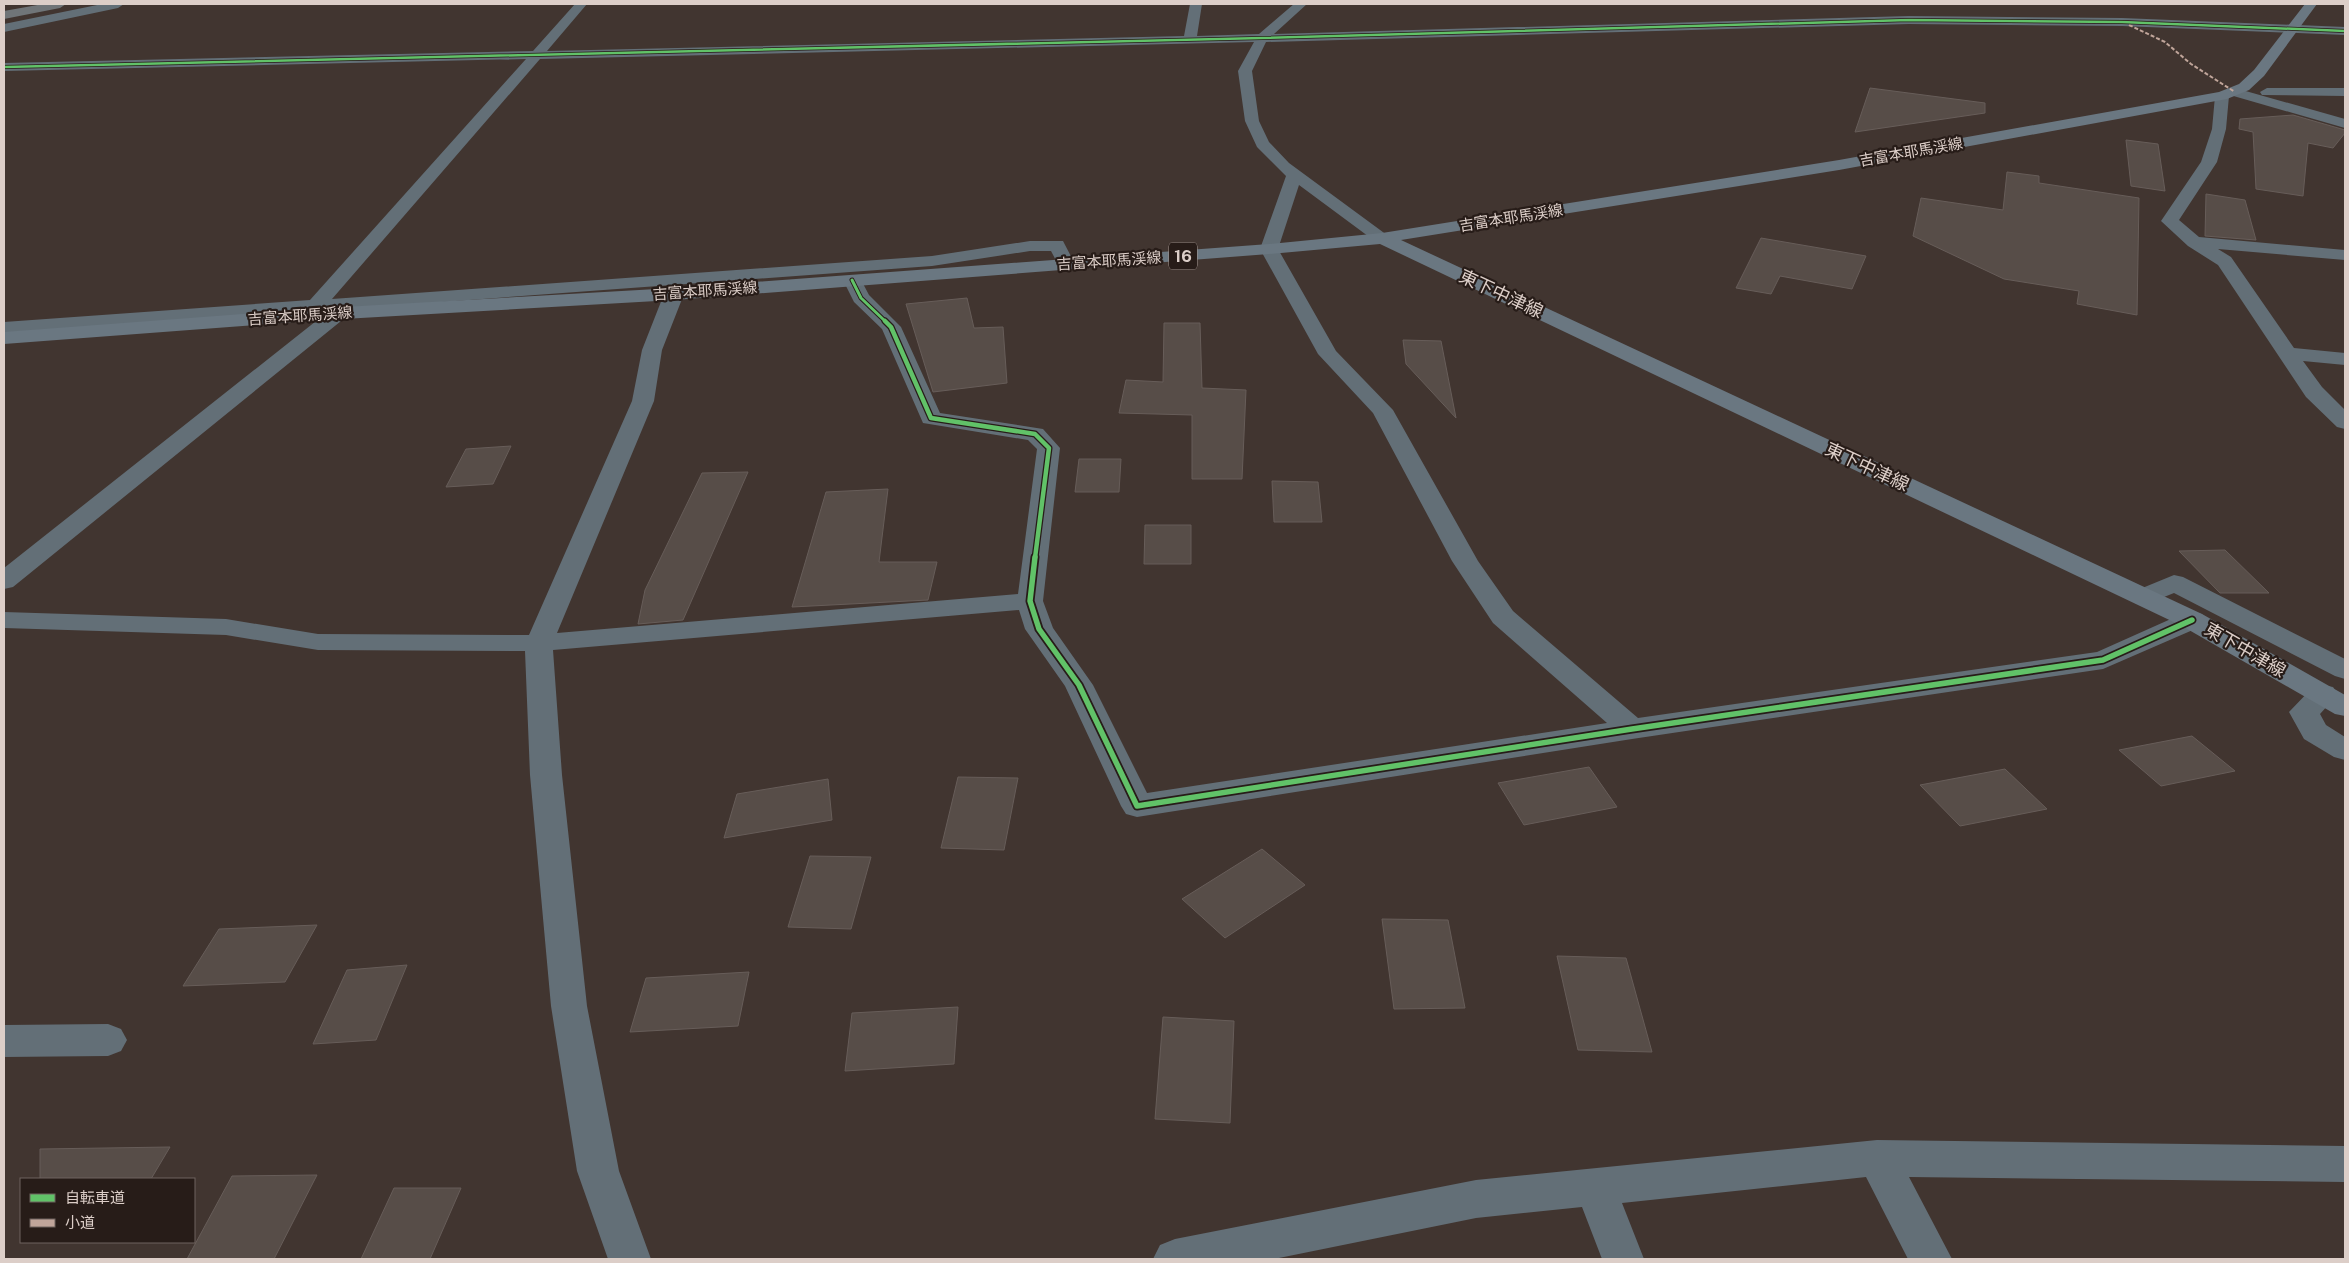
<svg xmlns="http://www.w3.org/2000/svg" width="2349" height="1263" font-family="'Public Sans','Noto Sans JP',sans-serif">
<style>
.building{fill:#574d48;stroke:#675d59}
.lines{fill:none;stroke-linecap:round;stroke-linejoin:round}
.minor{fill:#636f77;fill-rule:evenodd}
.major{fill:#6a7781;fill-rule:evenodd}
.highway{fill:#707578;fill-rule:evenodd}
.quiet{stroke:#c0a59a;stroke-width:2;stroke-dasharray:4 2;stroke-linecap:butt}
.cycleway-far3-casing{stroke:#271c18;stroke-width:4}
.cycleway-far2-casing{stroke:#271c18;stroke-width:5}
.cycleway-far1-casing{stroke:#271c18;stroke-width:7}
.cycleway-casing{stroke:#271c18;stroke-width:9}
.cycleway-far3{stroke:#61c268;stroke-width:2.5}
.cycleway-far2{stroke:#61c268;stroke-width:3}
.cycleway-far1{stroke:#61c268;stroke-width:4.5}
.cycleway{stroke:#61c268;stroke-width:5.5}
.labels{text-anchor:middle;stroke-width:4.5;stroke-linejoin:round;paint-order:stroke}
.far-street-label{font-size:15px;fill:#dccec8;stroke:#271c18}
.shield{fill:#271c18;stroke:#a69993;stroke-width:1}
.shield-label{font-size:16px;font-weight:bold;fill:#dccec8}
.street-label{font-size:18px;fill:#dccec8;stroke:#271c18}
</style>
<rect width="100%" height="100%" fill="#413530"/>
<g class="building">
<path d="M 1870,88 L 1985,103 L 1985,113 L 1855,132 Z"/>
<path d="M 2293,115 L 2345,130 L 2345,133 L 2333,148 L 2308,143 L 2303,196 L 2256,189 L 2253,132 L 2239,129 L 2240,119 Z"/>
<path d="M 2126,140 L 2158,144 L 2165,191 L 2131,186 Z"/>
<path d="M 2007,172 L 2039,176 L 2039,183 L 2139,198 L 2137,315 L 2077,304 L 2079,291 L 2004,279 L 1913,236 L 1921,198 L 2003,210 Z"/>
<path d="M 2206,194 L 2245,200 L 2256,240 L 2205,236 Z"/>
<path d="M 1761,238 L 1866,256 L 1852,289 L 1780,276 L 1771,294 L 1736,288 Z"/>
<path d="M 967,298 L 974,328 L 1003,327 L 1007,383 L 933,392 L 906,304 Z"/>
<path d="M 1164,323 L 1200,323 L 1202,388 L 1246,390 L 1242,479 L 1192,479 L 1192,415 L 1119,413 L 1126,380 L 1163,382 Z"/>
<path d="M 1403,340 L 1441,341 L 1456,418 L 1406,364 Z"/>
<path d="M 511,446 L 493,484 L 446,487 L 466,449 Z"/>
<path d="M 1079,459 L 1121,459 L 1119,492 L 1075,492 Z"/>
<path d="M 748,472 L 683,620 L 638,624 L 645,590 L 702,473 Z"/>
<path d="M 1272,481 L 1318,482 L 1322,522 L 1274,522 Z"/>
<path d="M 888,489 L 879,562 L 937,562 L 928,600 L 792,607 L 826,492 Z"/>
<path d="M 1145,525 L 1191,525 L 1191,564 L 1144,564 Z"/>
<path d="M 2225,550 L 2269,593 L 2220,593 L 2179,551 Z"/>
<path d="M 2192,736 L 2235,771 L 2161,786 L 2119,750 Z"/>
<path d="M 1589,767 L 1617,807 L 1524,825 L 1498,783 Z"/>
<path d="M 2005,769 L 2047,809 L 1960,826 L 1920,785 Z"/>
<path d="M 958,777 L 1018,778 L 1004,850 L 941,848 Z"/>
<path d="M 828,779 L 832,820 L 724,838 L 737,794 Z"/>
<path d="M 1262,849 L 1305,885 L 1225,938 L 1182,899 Z"/>
<path d="M 810,856 L 871,857 L 851,929 L 788,927 Z"/>
<path d="M 1382,919 L 1448,920 L 1465,1008 L 1394,1009 Z"/>
<path d="M 317,925 L 285,982 L 183,986 L 219,929 Z"/>
<path d="M 1557,956 L 1626,958 L 1652,1052 L 1578,1050 Z"/>
<path d="M 407,965 L 376,1040 L 313,1044 L 347,970 Z"/>
<path d="M 749,972 L 738,1026 L 630,1032 L 646,978 Z"/>
<path d="M 958,1007 L 954,1064 L 845,1071 L 852,1013 Z"/>
<path d="M 1163,1017 L 1234,1021 L 1230,1123 L 1155,1119 Z"/>
<path d="M 170,1147 L 151,1179 L 40,1179 L 40,1149 Z"/>
<path d="M 317,1175 L 274,1259 L 187,1259 L 232,1176 Z"/>
<path d="M 394,1188 L 461,1188 L 430,1259 L 361,1259 Z"/>
</g>
<g class="lines">
<g class="minor">
<path d="M 102,4 L 124,4 L 118,8 L 4,32 L 4,24 Z"/>
<path d="M 575,4 L 587,4 L 547,51 L 1184,36 L 1190,4 L 1202,4 L 1197,36 L 1259,34 L 1294,4 L 1307,4 L 1274,34 L 1909,16 L 2122,18 L 2345,27 L 2345,35 L 2122,26 L 1909,24 L 1266,42 L 1252,71 L 1259,121 L 1269,142 L 1289,163 L 1391,238 L 1388,242 L 1376,242 L 1299,185 L 1278,249 L 1336,351 L 1393,410 L 1478,561 L 1513,611 L 1638,718 L 2097,652 L 2182,614 L 2192,612 L 2202,614 L 2206,620 L 2202,626 L 2103,669 L 1632,739 L 1137,817 L 1126,814 L 1121,806 L 1065,686 L 1025,629 L 1019,610 L 553,650 L 562,775 L 587,1006 L 619,1171 L 651,1259 L 608,1259 L 577,1171 L 551,1006 L 530,775 L 525,651 L 318,650 L 226,635 L 4,628 L 4,612 L 226,619 L 318,634 L 529,635 L 632,401 L 642,350 L 664,294 L 667,290 L 674,288 L 681,290 L 684,294 L 662,350 L 654,401 L 557,633 L 1018,594 L 1037,449 L 1028,440 L 923,423 L 882,329 L 854,302 L 843,280 L 845,276 L 859,276 L 869,295 L 901,327 L 940,413 L 1043,429 L 1060,448 L 1043,601 L 1053,628 L 1093,685 L 1147,793 L 1607,723 L 1493,623 L 1452,561 L 1373,413 L 1318,354 L 1260,249 L 1286,176 L 1257,147 L 1245,121 L 1238,71 L 1254,42 L 540,59 L 332,299 L 932,256 L 1030,241 L 1063,241 L 1075,264 L 1072,268 L 1060,268 L 1051,251 L 1030,251 L 932,266 L 346,309 L 349,313 L 346,317 L 13,587 L 4,589 L 4,568 L 330,310 L 322,311 L 318,315 L 311,317 L 302,312 L 4,334 L 4,322 L 310,300 L 526,59 L 4,71 L 4,63 L 533,51 Z"/>
<path d="M 2235,88 L 2345,119 L 2345,128 L 2230,95 L 2228,92 Z"/>
<path d="M 2267,88 L 2345,88 L 2345,96 L 2262,95 L 2260,92 Z"/>
<path d="M 2222,92 L 2229,96 L 2226,129 L 2217,162 L 2179,220 L 2199,237 L 2345,250 L 2345,260 L 2218,249 L 2231,257 L 2294,348 L 2345,353 L 2345,365 L 2303,361 L 2322,387 L 2345,410 L 2345,429 L 2337,427 L 2306,397 L 2218,265 L 2188,246 L 2161,221 L 2201,162 L 2212,129 L 2215,96 Z"/>
<path d="M 2174,575 L 2183,577 L 2345,659 L 2345,679 L 2335,676 L 2174,593 L 2144,605 L 2135,603 L 2131,597 L 2135,591 Z"/>
<path d="M 2323,685 L 2333,687 L 2338,694 L 2320,714 L 2326,725 L 2345,737 L 2345,760 L 2334,757 L 2304,739 L 2289,712 L 2313,687 Z"/>
<path d="M 108,1024 L 121,1029 L 127,1040 L 121,1051 L 108,1056 L 4,1057 L 4,1025 Z"/>
<path d="M 1877,1140 L 2345,1146 L 2345,1182 L 1909,1177 L 1952,1259 L 1908,1259 L 1866,1177 L 1622,1203 L 1644,1259 L 1602,1259 L 1582,1207 L 1476,1218 L 1274,1259 L 1153,1259 L 1160,1245 L 1175,1239 L 1476,1180 Z"/>
</g>
<path class="major" d="M 2305,4 L 2317,4 L 2264,76 L 2249,90 L 2227,99 L 1839,170 L 1401,240 L 2202,614 L 2345,695 L 2345,716 L 2335,714 L 2182,626 L 1380,244 L 1269,254 L 674,300 L 308,321 L 4,344 L 4,332 L 308,309 L 674,288 L 1269,244 L 1382,233 L 1839,160 L 2219,92 L 2239,84 L 2254,70 Z"/>
<path class="highway" d="M 43,4 L 66,4 L 60,8 L 4,19 L 4,11 Z"/>
<path class="quiet" d="M 2129,25 L 2165,42 L 2191,64 L 2235,92"/>
<g class="cycleway-far3-casing">
<path id="cycleway-far3" d="M 4,67 L 1262,38 L 1909,20 L 2122,22 L 2345,31"/>
</g>
<g class="cycleway-far2-casing">
<path id="cycleway-far2" d="M 852,280 L 861,298 L 886,322"/>
</g>
<g class="cycleway-far1-casing">
<path id="cycleway-far1" d="M 885,321 L 891,327 L 931,418 L 1035,434 L 1049,448 L 1035,558"/>
</g>
<g class="cycleway-casing">
<path id="cycleway" d="M 1035,557 L 1030,601 L 1039,629 L 1079,685 L 1137,806 L 1632,729 L 2103,660 L 2192,620"/>
</g>
<use href="#cycleway-far3" class="cycleway-far3"/>
<use href="#cycleway-far2" class="cycleway-far2"/>
<use href="#cycleway-far1" class="cycleway-far1"/>
<use href="#cycleway" class="cycleway"/>
</g>
<g class="labels">
<g class="far-street-label">
<text transform="translate(1911 152) rotate(-10)" y="5">吉富本耶馬渓線</text>
<text transform="translate(1511 218) rotate(-9)" y="5">吉富本耶馬渓線</text>
<text transform="translate(1109 261) rotate(-4)" y="5">吉富本耶馬渓線</text>
<text transform="translate(705 291) rotate(-4)" y="5">吉富本耶馬渓線</text>
<text transform="translate(300 316) rotate(-4)" y="5">吉富本耶馬渓線</text>
</g>
<rect class="shield" x="1169" y="242.5" width="28" height="27" rx="4"/>
<g class="shield-label">
<text x="1183" y="262">16</text>
</g>
<g class="street-label">
<text transform="translate(1501 294) rotate(25)" y="6">東下中津線</text>
<text transform="translate(1867 467) rotate(25)" y="6">東下中津線</text>
<text transform="translate(2245 650) rotate(30)" y="6">東下中津線</text>
</g>
</g>
<rect width="2349" height="1263" fill="none" stroke="#dccec8" stroke-width="10"/>
<rect x="20" y="1178" width="175" height="65" fill="#271c18" stroke="#6f635e"/>
<rect x="30" y="1194" width="25" height="8" fill="#61c268" stroke="#6f635e"/>
<text x="65" y="1203" font-size="15" fill="#dccec8">自転車道</text>
<rect x="30" y="1219" width="25" height="8" fill="#c0a59a" stroke="#6f635e"/>
<text x="65" y="1228" font-size="15" fill="#dccec8">小道</text>
</svg>
